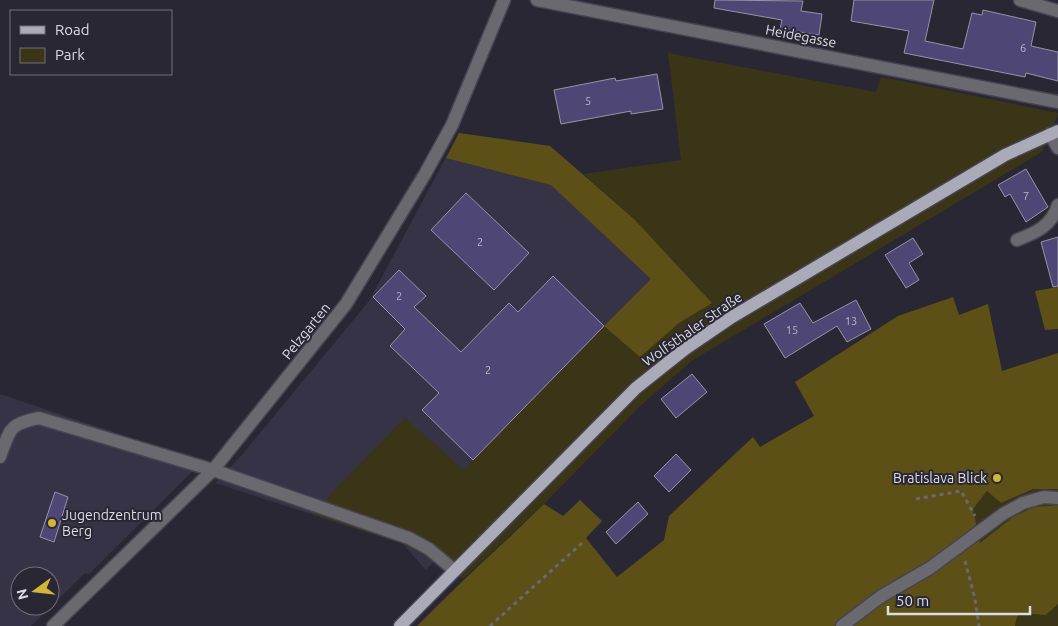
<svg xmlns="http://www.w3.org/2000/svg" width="1058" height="626" font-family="Ubuntu,sans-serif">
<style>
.built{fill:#353345;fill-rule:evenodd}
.green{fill:#3b3517}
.forest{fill:#5c5017}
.building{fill:#4e4775;stroke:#9694a4}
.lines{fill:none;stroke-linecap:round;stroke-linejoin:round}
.minor-casing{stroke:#464450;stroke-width:15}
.major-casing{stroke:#464450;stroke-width:15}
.path{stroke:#6a6874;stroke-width:3;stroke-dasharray:4 4;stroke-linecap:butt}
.minor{stroke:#6a6970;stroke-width:12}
.major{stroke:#abaab8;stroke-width:12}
.poi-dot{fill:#d2b736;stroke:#292734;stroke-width:2}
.labels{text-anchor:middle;stroke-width:4;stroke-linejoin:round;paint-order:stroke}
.number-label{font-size:11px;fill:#b9b7c8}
.street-label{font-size:14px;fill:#dddce4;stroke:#292734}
.poi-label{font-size:14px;fill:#dddce4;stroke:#292734;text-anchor:end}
</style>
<rect width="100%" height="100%" fill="#292734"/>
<g class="built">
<path d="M 459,133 L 550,146 L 634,219 L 712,303 L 485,510 L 426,570 L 403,544 L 215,483 L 241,456 L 369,301 Z"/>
<path d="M 0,394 L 202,462 L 89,574 L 85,573 L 31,626 L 0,626 ZM 20,576 L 50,576 L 50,606 L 20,606 Z"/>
</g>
<g class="green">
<path d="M 668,53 L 876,92 L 881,77 L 1058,113 L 1058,115 L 1042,152 L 693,360 L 640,406 L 544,504 L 463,579 L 403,544 L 314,515 L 339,485 L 405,418 L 464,470 L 604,326 L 640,356 L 679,323 L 712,303 L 634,219 L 583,174 L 681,160 Z"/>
<path d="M 1033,489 L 1058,489 L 1058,505 L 1034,507 L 1013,517 L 979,544 L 973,509 L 987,491 L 1001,503 Z"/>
<path d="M 1058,604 L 1058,626 L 1015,626 L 1018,612 L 1046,615 Z"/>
</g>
<g class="forest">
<path d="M 459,133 L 550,146 L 634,219 L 712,303 L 679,323 L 640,357 L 604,326 L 651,279 L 551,185 L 446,158 Z"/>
<path d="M 1058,287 L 1058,329 L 1045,330 L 1035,291 Z"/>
<path d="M 953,297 L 959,315 L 988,304 L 1002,371 L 1058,353 L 1058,489 L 1033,489 L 1001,503 L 987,491 L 973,509 L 980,543 L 1013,517 L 1034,507 L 1058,505 L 1058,604 L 1046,615 L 1018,613 L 1015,626 L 417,626 C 458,584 502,545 544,504 L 563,516 L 580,500 L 602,521 L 586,538 L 617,577 L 664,540 L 669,516 L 753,437 L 760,447 L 814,416 L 795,382 L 898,316 Z"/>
</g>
<g class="building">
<path d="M 715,0 L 803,1 L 801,11 L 822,14 L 819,35 L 780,29 L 782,20 L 714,8 Z"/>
<path d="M 854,0 L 934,0 L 925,41 L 963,49 L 972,13 L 982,15 L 983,10 L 1036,22 L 1031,46 L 1058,52 L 1058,81 L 1026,73 L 1025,77 L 904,53 L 909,31 L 851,21 Z"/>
<path d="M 657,74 L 663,109 L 631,114 L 631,111 L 561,124 L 554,90 L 615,78 L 616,81 Z"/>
<path d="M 1026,169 L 1048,207 L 1026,222 L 1010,194 L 1005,197 L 998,185 Z"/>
<path d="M 466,193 L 529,253 L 494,290 L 431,230 Z"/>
<path d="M 1058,237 L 1058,286 L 1053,287 L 1041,242 Z"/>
<path d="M 913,238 L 923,254 L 909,263 L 919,280 L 906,288 L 885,255 Z"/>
<path d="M 399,270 L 426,296 L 414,307 L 461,352 L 509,303 L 518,312 L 553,276 L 604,326 L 473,460 L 422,410 L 439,393 L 390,346 L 405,329 L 373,297 Z"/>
<path d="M 856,300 L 871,329 L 847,342 L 837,326 L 785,358 L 764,324 L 800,303 L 813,323 Z"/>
<path d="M 692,374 L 707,392 L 676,418 L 661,399 Z"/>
<path d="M 676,454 L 691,470 L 669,492 L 654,476 Z"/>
<path d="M 55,492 L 68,497 L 54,542 L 40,537 Z"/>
<path d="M 638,502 L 648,514 L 616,544 L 606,532 Z"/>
</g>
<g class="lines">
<g class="minor-casing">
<g id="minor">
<path d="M 537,0 L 1058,102"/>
<path d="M 1020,0 L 1058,11"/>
<path d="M 1050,134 L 1058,148"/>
<path d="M 1017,240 C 1035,233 1052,226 1058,205"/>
<path d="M 0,457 C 10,430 8,424 39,418 L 213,470 L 409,538 L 429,549 L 454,570"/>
<path d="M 53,626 L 213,470 L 346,304 L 425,174 L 452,125 L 504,0"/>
<path d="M 842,626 L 880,597 L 930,568 L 1003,514 L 1023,503 L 1044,497 L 1058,498"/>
</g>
</g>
<g class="major-casing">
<path id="major" d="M 400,626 L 636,388 L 685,349 L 732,317 L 1005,155 L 1058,131"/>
</g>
<g class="path">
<path d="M 916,499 L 961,491 L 975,516"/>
<path d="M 965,561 L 975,599 L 979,626"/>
<path d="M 490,626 L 582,543"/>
</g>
<use href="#minor" class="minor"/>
<use href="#major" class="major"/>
</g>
<g class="poi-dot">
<circle cx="997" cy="478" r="5"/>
<circle cx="52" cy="523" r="5"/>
</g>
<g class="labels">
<g class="number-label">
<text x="1023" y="52">6</text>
<text x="588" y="105">5</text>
<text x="1026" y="200">7</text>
<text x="480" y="246">2</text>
<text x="399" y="300">2</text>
<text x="851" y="325">13</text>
<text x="792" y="334">15</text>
<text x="488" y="374">2</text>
</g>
<g class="street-label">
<text transform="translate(801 36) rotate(11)" y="5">Heidegasse</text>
<text transform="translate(692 329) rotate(-35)" y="5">Wolfsthaler Straße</text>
<text transform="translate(306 331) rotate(-51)" y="5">Pelzgarten</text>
</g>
<g class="poi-label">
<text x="987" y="483">Bratislava Blick</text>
<text x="62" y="520" text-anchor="start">Jugendzentrum<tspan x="62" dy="16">Berg</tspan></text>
</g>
</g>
<rect x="10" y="10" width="162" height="65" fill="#292734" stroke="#716f7a"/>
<rect x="20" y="26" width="25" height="8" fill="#abaab8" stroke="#716f7a"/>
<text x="55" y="35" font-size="15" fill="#dddce4">Road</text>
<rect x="20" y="48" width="25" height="15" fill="#3b3517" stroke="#716f7a"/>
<text x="55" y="60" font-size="15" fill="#dddce4">Park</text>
<g transform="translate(35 591) rotate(255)"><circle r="24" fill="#292734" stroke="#716f7a"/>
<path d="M0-4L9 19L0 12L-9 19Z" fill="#d2b736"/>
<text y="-8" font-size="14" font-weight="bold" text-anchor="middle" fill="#dddce4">N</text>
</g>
<path d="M888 606v8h142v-8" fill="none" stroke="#dddce4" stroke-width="2.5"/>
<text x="896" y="606" font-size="15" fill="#dddce4" stroke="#292734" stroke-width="4" paint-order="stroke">50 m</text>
</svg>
